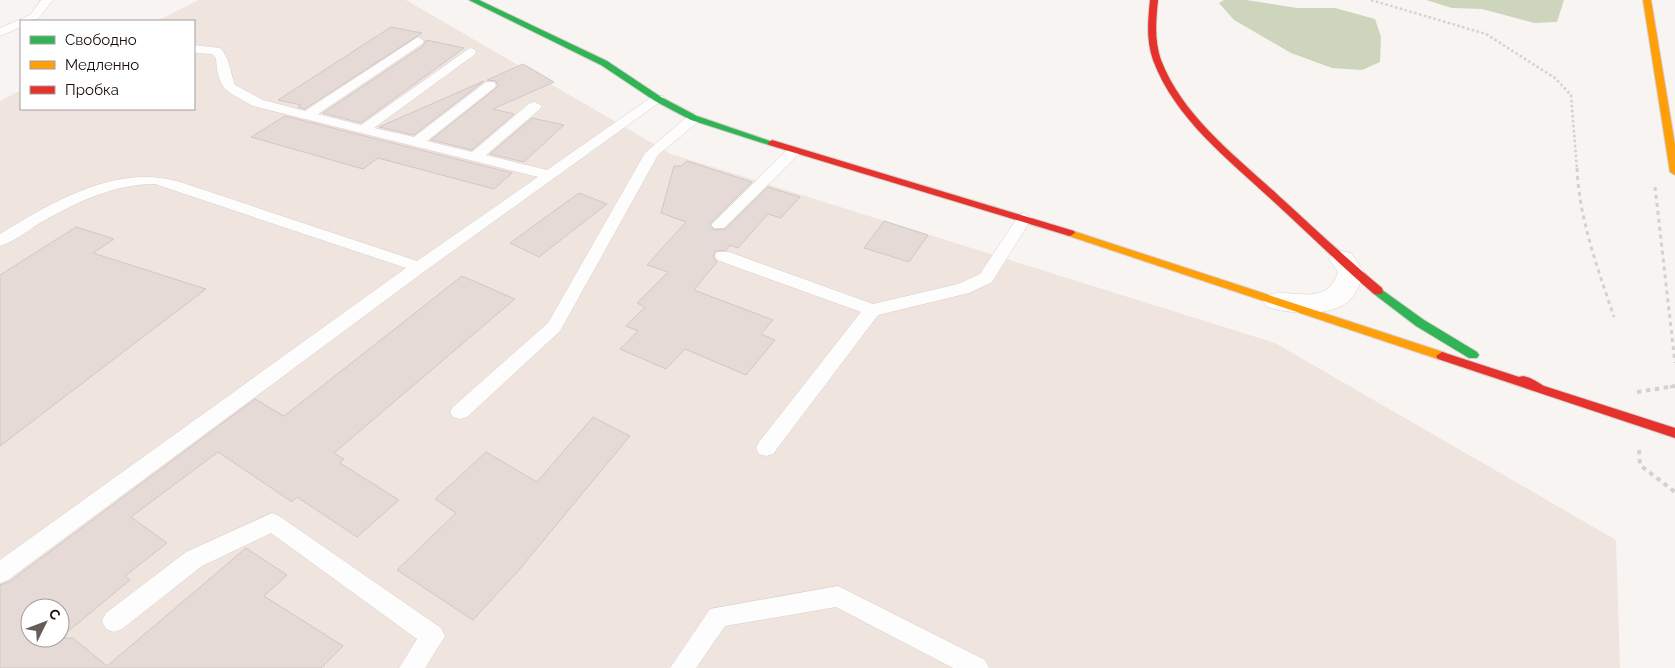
<svg xmlns="http://www.w3.org/2000/svg" width="1675" height="668" font-family="Raleway,sans-serif">
<style>
.built{fill:#f0e4df;fill-rule:evenodd}
.forest{fill:#ced5bd}
.building{fill:#e5dad6;stroke:#d0c8c5}
.lines{fill:none;stroke-linecap:round;stroke-linejoin:round}
.lane-casing{stroke:#d9d0cb;stroke-width:1}
.street-casing{stroke:#d9d0cb;stroke-width:1}
.fast-casing{stroke:#d9d0cb;stroke-width:2}
.slow-casing{stroke:#d9d0cb;stroke-width:2}
.jam-casing{stroke:#d9d0cb;stroke-width:2}
.path-far2{stroke:#d3d1d1;stroke-width:2.5;stroke-dasharray:2.5 2.5;stroke-linecap:butt}
.path-far1{stroke:#d3d1d1;stroke-width:3;stroke-dasharray:4 4;stroke-linecap:butt}
.path{stroke:#d3d1d1;stroke-width:4;stroke-dasharray:4.5 4.5;stroke-linecap:butt}
.lane{fill:#fefdfd;fill-rule:evenodd}
.street{fill:#fefdfd;fill-rule:evenodd}
.fast{fill:#30b455;fill-rule:evenodd}
.slow{fill:#ff9f0a;fill-rule:evenodd}
.jam{fill:#e5322d;fill-rule:evenodd}
</style>
<rect width="100%" height="100%" fill="#f8f4f2"/>
<path class="built" d="M 199,0 L 406,0 L 671,154 L 1275,343 L 1616,540 L 1620,668 L 0,668 L 0,101 L 21,90 L 21,109 L 194,109 L 194,21 L 157,21 ZM 30,608 L 60,608 L 60,638 L 30,638 Z"/>
<g class="forest">
<path d="M 1224,0 L 1246,0 L 1297,8 L 1335,8 L 1375,19 L 1381,37 L 1380,62 L 1362,70 L 1332,68 L 1291,53 L 1234,20 L 1219,3 Z"/>
<path d="M 1426,0 L 1564,0 L 1557,22 L 1534,23 L 1482,9 L 1452,8 Z"/>
</g>
<g class="building">
<path d="M 391,27 L 422,33 L 305,109 L 298,107 L 301,105 L 278,100 Z"/>
<path d="M 426,40 L 464,48 L 361,123 L 323,113 L 423,46 Z"/>
<path d="M 523,64 L 554,82 L 493,109 L 514,114 L 472,150 L 431,140 L 495,89 L 498,86 L 496,81 L 487,80 Z"/>
<path d="M 484,81 L 414,135 L 379,127 Z"/>
<path d="M 285,116 L 512,173 L 494,189 L 378,158 L 363,169 L 251,137 Z"/>
<path d="M 532,118 L 564,125 L 524,162 L 490,154 Z"/>
<path d="M 687,161 L 752,182 L 710,224 L 714,230 L 725,229 L 768,187 L 800,197 L 781,218 L 768,214 L 738,248 L 730,245 L 726,250 L 715,251 L 713,257 L 717,262 L 694,290 L 773,320 L 761,334 L 775,340 L 746,375 L 685,349 L 666,369 L 620,349 L 638,331 L 626,326 L 645,307 L 637,303 L 668,272 L 647,265 L 686,222 L 661,213 L 674,166 L 681,166 Z"/>
<path d="M 579,193 L 607,204 L 539,257 L 510,243 Z"/>
<path d="M 884,221 L 928,235 L 909,262 L 864,248 Z"/>
<path d="M 76,227 L 114,239 L 93,253 L 206,289 L 0,446 L 0,275 Z"/>
<path d="M 462,276 L 515,299 L 334,453 L 344,459 L 340,463 L 399,500 L 357,537 L 297,497 L 292,502 L 218,452 L 131,517 L 167,543 L 125,576 L 130,580 L 60,638 L 60,608 L 30,608 L 30,638 L 73,638 L 107,666 L 246,548 L 287,575 L 264,596 L 343,646 L 321,668 L 0,668 L 0,585 L 9,582 L 255,399 L 284,416 Z"/>
<path d="M 593,417 L 630,436 L 519,570 L 473,620 L 397,570 L 456,513 L 435,499 L 486,452 L 537,482 Z"/>
</g>
<g class="lines">
<g class="lane-casing">
<g id="lane">
<path d="M 41,0 L 53,0 L 38,19 L 21,21 L 21,27 L 0,36 L 0,28 L 30,15 Z"/>
<path d="M 418,37 L 424,41 L 422,44 L 318,114 L 361,125 L 470,48 L 474,49 L 476,52 L 474,55 L 374,128 L 414,137 L 486,82 L 494,82 L 496,85 L 494,88 L 427,141 L 472,152 L 530,103 L 535,102 L 542,106 L 540,109 L 486,155 L 547,170 L 653,96 L 663,96 L 664,99 L 425,271 L 8,580 L 0,583 L 0,560 L 406,268 L 155,184 C 113,184 75,203 40,223 C 27,231 14,242 0,246 L 0,234 C 53,202 116,163 180,182 L 417,261 L 538,177 L 253,106 C 227,91 218,91 216,58 L 212,54 L 194,53 L 194,45 L 220,48 C 230,58 230,72 235,85 L 263,100 L 305,111 Z"/>
<path d="M 694,114 L 701,118 L 699,121 L 658,155 L 560,331 L 467,417 L 460,419 L 453,417 L 450,412 L 453,407 L 548,323 L 645,153 L 689,115 Z"/>
<path d="M 794,147 L 801,151 L 799,154 L 724,228 L 714,228 L 711,225 L 714,222 L 789,148 Z"/>
<path d="M 1024,213 L 1032,218 L 992,282 L 969,293 L 878,315 L 773,454 L 766,456 L 759,454 L 756,448 L 759,442 L 861,312 L 717,260 L 715,256 L 717,252 L 729,252 L 873,304 L 958,284 L 980,274 L 1019,215 Z"/>
<path d="M 272,513 L 279,516 L 441,628 L 445,636 L 425,668 L 399,668 L 417,639 L 271,533 L 202,566 L 122,629 L 114,632 L 106,629 L 102,621 L 106,613 L 186,552 Z"/>
<path d="M 838,586 L 985,660 L 989,668 L 953,668 L 836,607 L 725,626 L 696,668 L 670,668 L 710,609 Z"/>
</g>
</g>
<g class="street-casing">
<path id="street" d="M 1342,251 L 1351,253 L 1364,272 C 1361,282 1357,292 1350,300 C 1330,318 1290,314 1267,307 L 1263,301 L 1267,295 C 1293,287 1326,309 1338,272 L 1329,259 L 1333,253 Z"/>
</g>
<g class="fast-casing">
<g id="fast">
<path d="M 469,0 L 479,0 L 607,61 L 661,97 L 697,116 L 776,143 L 775,145 L 769,145 L 691,120 L 655,101 L 601,65 Z"/>
<path d="M 1378,287 L 1424,320 L 1477,352 L 1479,355 L 1477,358 L 1469,358 L 1416,326 L 1374,294 L 1373,291 Z"/>
</g>
</g>
<g class="slow-casing">
<g id="slow">
<path d="M 1643,0 L 1651,0 L 1675,145 L 1675,175 L 1670,172 Z"/>
<path d="M 1070,230 L 1446,353 L 1448,356 L 1446,359 L 1438,359 L 1066,235 L 1065,233 L 1066,231 Z"/>
</g>
</g>
<g class="jam-casing">
<g id="jam">
<path d="M 1150,0 L 1158,0 C 1156,20 1154,40 1161,60 C 1183,117 1237,157 1280,197 C 1314,228 1347,259 1382,288 L 1383,291 L 1382,294 L 1374,294 C 1339,264 1307,232 1273,201 C 1229,160 1175,119 1153,60 C 1146,40 1148,20 1150,0 Z"/>
<path d="M 772,140 L 1074,231 L 1075,233 L 1070,236 L 1066,235 L 769,145 L 768,143 Z"/>
<path d="M 1442,352 L 1519,377 C 1527,374 1537,382 1544,386 L 1675,428 L 1675,438 L 1438,359 L 1436,356 Z"/>
</g>
</g>
<path class="path-far2" d="M 1371,0 L 1486,34 L 1555,78 L 1571,95 L 1577,169"/>
<g class="path-far1">
<path d="M 1577,168 C 1579,219 1598,269 1614,317"/>
<path d="M 1655,187 L 1675,363"/>
<path d="M 1670,387 L 1675,386"/>
</g>
<g class="path">
<path d="M 1637,392 L 1675,386"/>
<path d="M 1639,450 L 1640,465 L 1675,492"/>
</g>
<use href="#lane" class="lane"/>
<use href="#street" class="street"/>
<use href="#fast" class="fast"/>
<use href="#slow" class="slow"/>
<use href="#jam" class="jam"/>
</g>
<rect x="20" y="20" width="175" height="90" fill="#ffffff" stroke="#a39e9c"/>
<rect x="30" y="36" width="25" height="8" fill="#30b455" stroke="#a39e9c"/>
<text x="65" y="45" font-size="15" fill="#180c07">Свободно</text>
<rect x="30" y="61" width="25" height="8" fill="#ff9f0a" stroke="#a39e9c"/>
<text x="65" y="70" font-size="15" fill="#180c07">Медленно</text>
<rect x="30" y="86" width="25" height="8" fill="#e5322d" stroke="#a39e9c"/>
<text x="65" y="95" font-size="15" fill="#180c07">Пробка</text>
<g transform="translate(45 623) rotate(48)"><circle r="24" fill="#ffffff" stroke="#a39e9c"/>
<path d="M0-4L9 19L0 12L-9 19Z" fill="#665d59"/>
<text y="-8" font-size="14" font-weight="bold" text-anchor="middle" fill="#180c07">С</text>
</g>
</svg>
